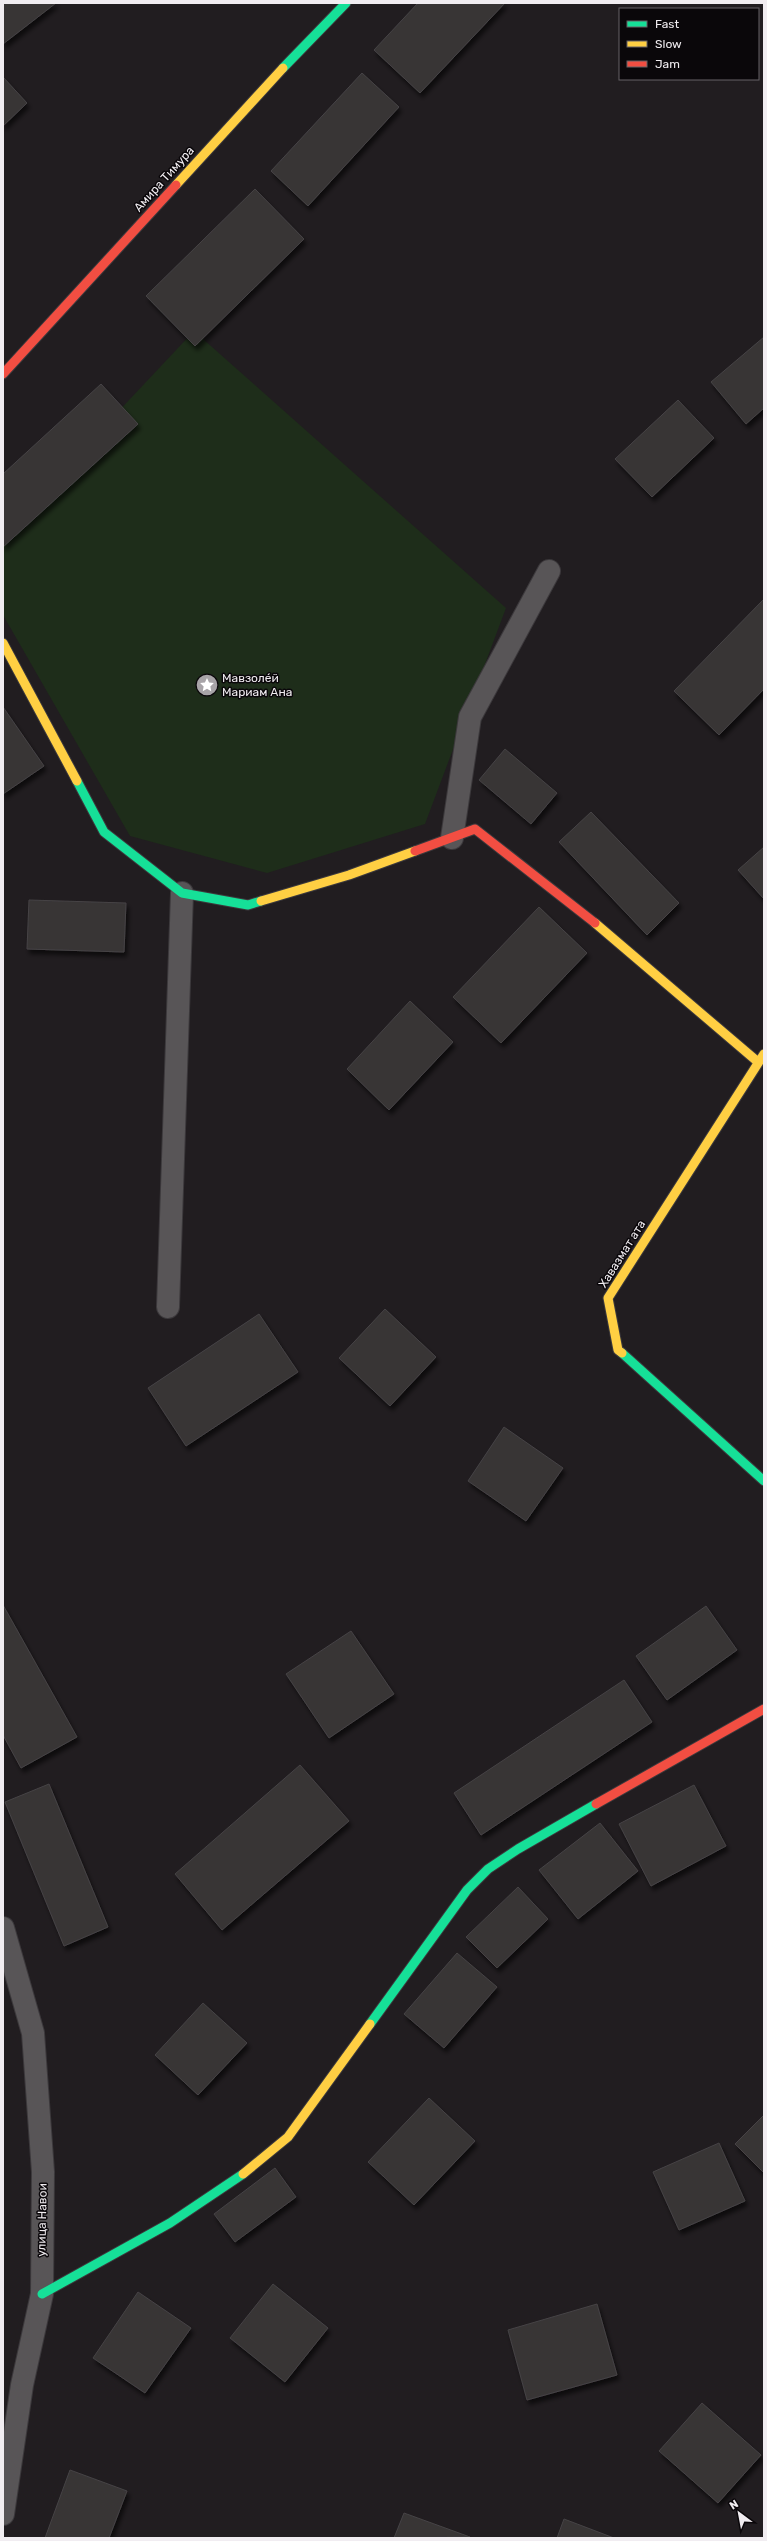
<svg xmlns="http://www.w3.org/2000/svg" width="767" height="2541" font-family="Rubik,sans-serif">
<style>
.green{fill:#1e2d1a}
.building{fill:#373436;stroke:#464345;filter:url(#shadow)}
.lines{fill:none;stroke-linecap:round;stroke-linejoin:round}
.street-casing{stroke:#3c393c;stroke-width:24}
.fast-casing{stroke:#3c393c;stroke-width:11}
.slow-casing{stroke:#3c393c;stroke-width:11}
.jam-casing{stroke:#3c393c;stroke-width:11}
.street{stroke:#585557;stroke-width:22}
.fast{stroke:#16e098;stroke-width:9}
.slow{stroke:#ffcf43;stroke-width:9}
.jam{stroke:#f24e42;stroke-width:9}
.labels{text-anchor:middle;stroke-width:3;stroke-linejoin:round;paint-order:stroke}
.street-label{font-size:12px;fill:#f1edf1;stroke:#0a070a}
.poi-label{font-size:12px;fill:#f1edf1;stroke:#0a070a;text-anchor:start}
</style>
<defs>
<filter id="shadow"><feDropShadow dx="2.5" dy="4.5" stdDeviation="2" flood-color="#0009"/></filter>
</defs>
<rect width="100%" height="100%" fill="#211d20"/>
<path class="green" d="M 194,331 L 506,608 L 425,824 L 267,873 L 130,836 L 3,615 L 3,534 Z"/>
<g class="building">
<path d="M 3,3 L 56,3 L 3,44 Z"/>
<path d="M 418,3 L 505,3 L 420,93 L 374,50 Z"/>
<path d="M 362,73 L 399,107 L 308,206 L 271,171 Z"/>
<path d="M 3,77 L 27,103 L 3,126 Z"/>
<path d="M 255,189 L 304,239 L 195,346 L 146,296 Z"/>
<path d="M 764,337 L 764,408 L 746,424 L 711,382 Z"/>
<path d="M 101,384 L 138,424 L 3,547 L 3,474 Z"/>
<path d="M 678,400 L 714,438 L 652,497 L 615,459 Z"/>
<path d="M 764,599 L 764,689 L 719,735 L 674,691 Z"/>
<path d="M 3,707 L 44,766 L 3,794 Z"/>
<path d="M 505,749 L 557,793 L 531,824 L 479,780 Z"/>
<path d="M 591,812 L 679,903 L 647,935 L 559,842 Z"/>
<path d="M 764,847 L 764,899 L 738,870 Z"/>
<path d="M 29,900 L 126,903 L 124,952 L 27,949 Z"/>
<path d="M 539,907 L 587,953 L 501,1043 L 453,997 Z"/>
<path d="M 410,1001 L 453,1042 L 389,1110 L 347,1069 Z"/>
<path d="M 385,1309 L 436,1357 L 390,1406 L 339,1358 Z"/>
<path d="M 259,1314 L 298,1372 L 186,1446 L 148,1388 Z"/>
<path d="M 504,1427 L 563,1468 L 526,1521 L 468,1481 Z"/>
<path d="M 3,1605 L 77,1737 L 21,1768 L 3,1735 Z"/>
<path d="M 706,1606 L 737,1650 L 667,1700 L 636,1656 Z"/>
<path d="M 351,1631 L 394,1694 L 329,1738 L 286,1674 Z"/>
<path d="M 624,1680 L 652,1722 L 481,1835 L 454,1793 Z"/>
<path d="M 300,1765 L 349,1821 L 222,1930 L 175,1874 Z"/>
<path d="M 49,1784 L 108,1927 L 64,1946 L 5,1802 Z"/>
<path d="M 694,1785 L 726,1846 L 651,1886 L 619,1824 Z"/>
<path d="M 600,1823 L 638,1871 L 578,1919 L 539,1870 Z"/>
<path d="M 518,1887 L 548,1919 L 497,1968 L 466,1937 Z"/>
<path d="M 457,1953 L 497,1987 L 444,2048 L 404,2014 Z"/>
<path d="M 203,2003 L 247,2043 L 198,2095 L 155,2055 Z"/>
<path d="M 429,2098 L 475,2141 L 414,2205 L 368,2162 Z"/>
<path d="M 764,2115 L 764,2173 L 735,2144 Z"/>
<path d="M 719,2143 L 745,2201 L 679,2230 L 653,2172 Z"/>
<path d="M 275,2168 L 296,2197 L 235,2242 L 214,2214 Z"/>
<path d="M 273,2284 L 328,2328 L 285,2382 L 230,2338 Z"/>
<path d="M 138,2292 L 191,2328 L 145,2393 L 93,2358 Z"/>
<path d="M 597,2304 L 617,2375 L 527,2400 L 508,2330 Z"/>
<path d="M 702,2403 L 761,2455 L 718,2503 L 659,2451 Z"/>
<path d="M 70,2470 L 127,2491 L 109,2538 L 45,2538 Z"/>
<path d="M 404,2513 L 470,2537 L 394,2538 Z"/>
<path d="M 564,2519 L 614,2538 L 557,2538 Z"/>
</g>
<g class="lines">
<g class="street-casing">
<g id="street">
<path d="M 452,838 L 470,717 L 549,571"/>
<path d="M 168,1307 L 182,893"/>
<path d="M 3,1928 L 33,2033 L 43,2172 L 42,2294 L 22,2385 L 3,2514"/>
</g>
</g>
<g class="fast-casing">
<g id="fast">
<path d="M 283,68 L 346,3"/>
<path d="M 77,781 L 104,832 L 182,893 L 248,905 L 261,901"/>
<path d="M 622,1353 L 764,1481"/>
<path d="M 370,2024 L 467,1890 L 488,1869 L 518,1849 L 596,1804"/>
<path d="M 42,2294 L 170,2223 L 243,2174"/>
</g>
</g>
<g class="slow-casing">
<g id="slow">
<path d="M 176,185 L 283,68"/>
<path d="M 3,643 L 77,781"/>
<path d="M 261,901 L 349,875 L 415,851"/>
<path d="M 595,923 L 758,1062"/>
<path d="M 622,1353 L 618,1350 L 608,1298 L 764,1054"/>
<path d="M 243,2174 L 288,2137 L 370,2024"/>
</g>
</g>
<g class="jam-casing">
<g id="jam">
<path d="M 3,374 L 176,185"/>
<path d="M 415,851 L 475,829 L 595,923"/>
<path d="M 596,1804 L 764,1709"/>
</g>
</g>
<use href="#street" class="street"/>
<use href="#fast" class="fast"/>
<use href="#slow" class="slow"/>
<use href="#jam" class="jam"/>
</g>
<defs>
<g id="sight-disc" transform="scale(1.15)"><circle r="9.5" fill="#a8a4a8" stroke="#0a070a"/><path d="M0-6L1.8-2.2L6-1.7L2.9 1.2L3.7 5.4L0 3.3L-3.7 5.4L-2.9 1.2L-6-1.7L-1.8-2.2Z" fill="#fff"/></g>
</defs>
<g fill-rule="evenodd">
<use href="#sight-disc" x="207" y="685"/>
</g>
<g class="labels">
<g class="street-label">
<text transform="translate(164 179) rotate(-48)" y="4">Амира Тимура</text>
<text transform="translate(622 1254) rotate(-58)" y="4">Хавазмат ата</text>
<text transform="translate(42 2220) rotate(-89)" y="4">улица Навои</text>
</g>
<g class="poi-label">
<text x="222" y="682">Мавзоле́й<tspan x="222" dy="14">Мариам Ана</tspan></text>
</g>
</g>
<rect width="767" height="2541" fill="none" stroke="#f1edf1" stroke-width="8"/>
<rect x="619" y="8" width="140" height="72" fill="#0a070a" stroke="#666366"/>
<rect x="627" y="21" width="20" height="6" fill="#16e098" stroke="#666366"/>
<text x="655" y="28" font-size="12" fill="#f1edf1">Fast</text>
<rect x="627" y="41" width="20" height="6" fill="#ffcf43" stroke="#666366"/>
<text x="655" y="48" font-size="12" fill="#f1edf1">Slow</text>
<rect x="627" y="61" width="20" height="6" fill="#f24e42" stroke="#666366"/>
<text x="655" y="68" font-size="12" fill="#f1edf1">Jam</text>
<g transform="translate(739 2513) rotate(328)" stroke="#0a070a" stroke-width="3" paint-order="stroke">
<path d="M0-3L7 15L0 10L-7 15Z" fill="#f1edf1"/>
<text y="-6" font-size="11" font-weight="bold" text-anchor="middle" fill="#f1edf1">N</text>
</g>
</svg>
